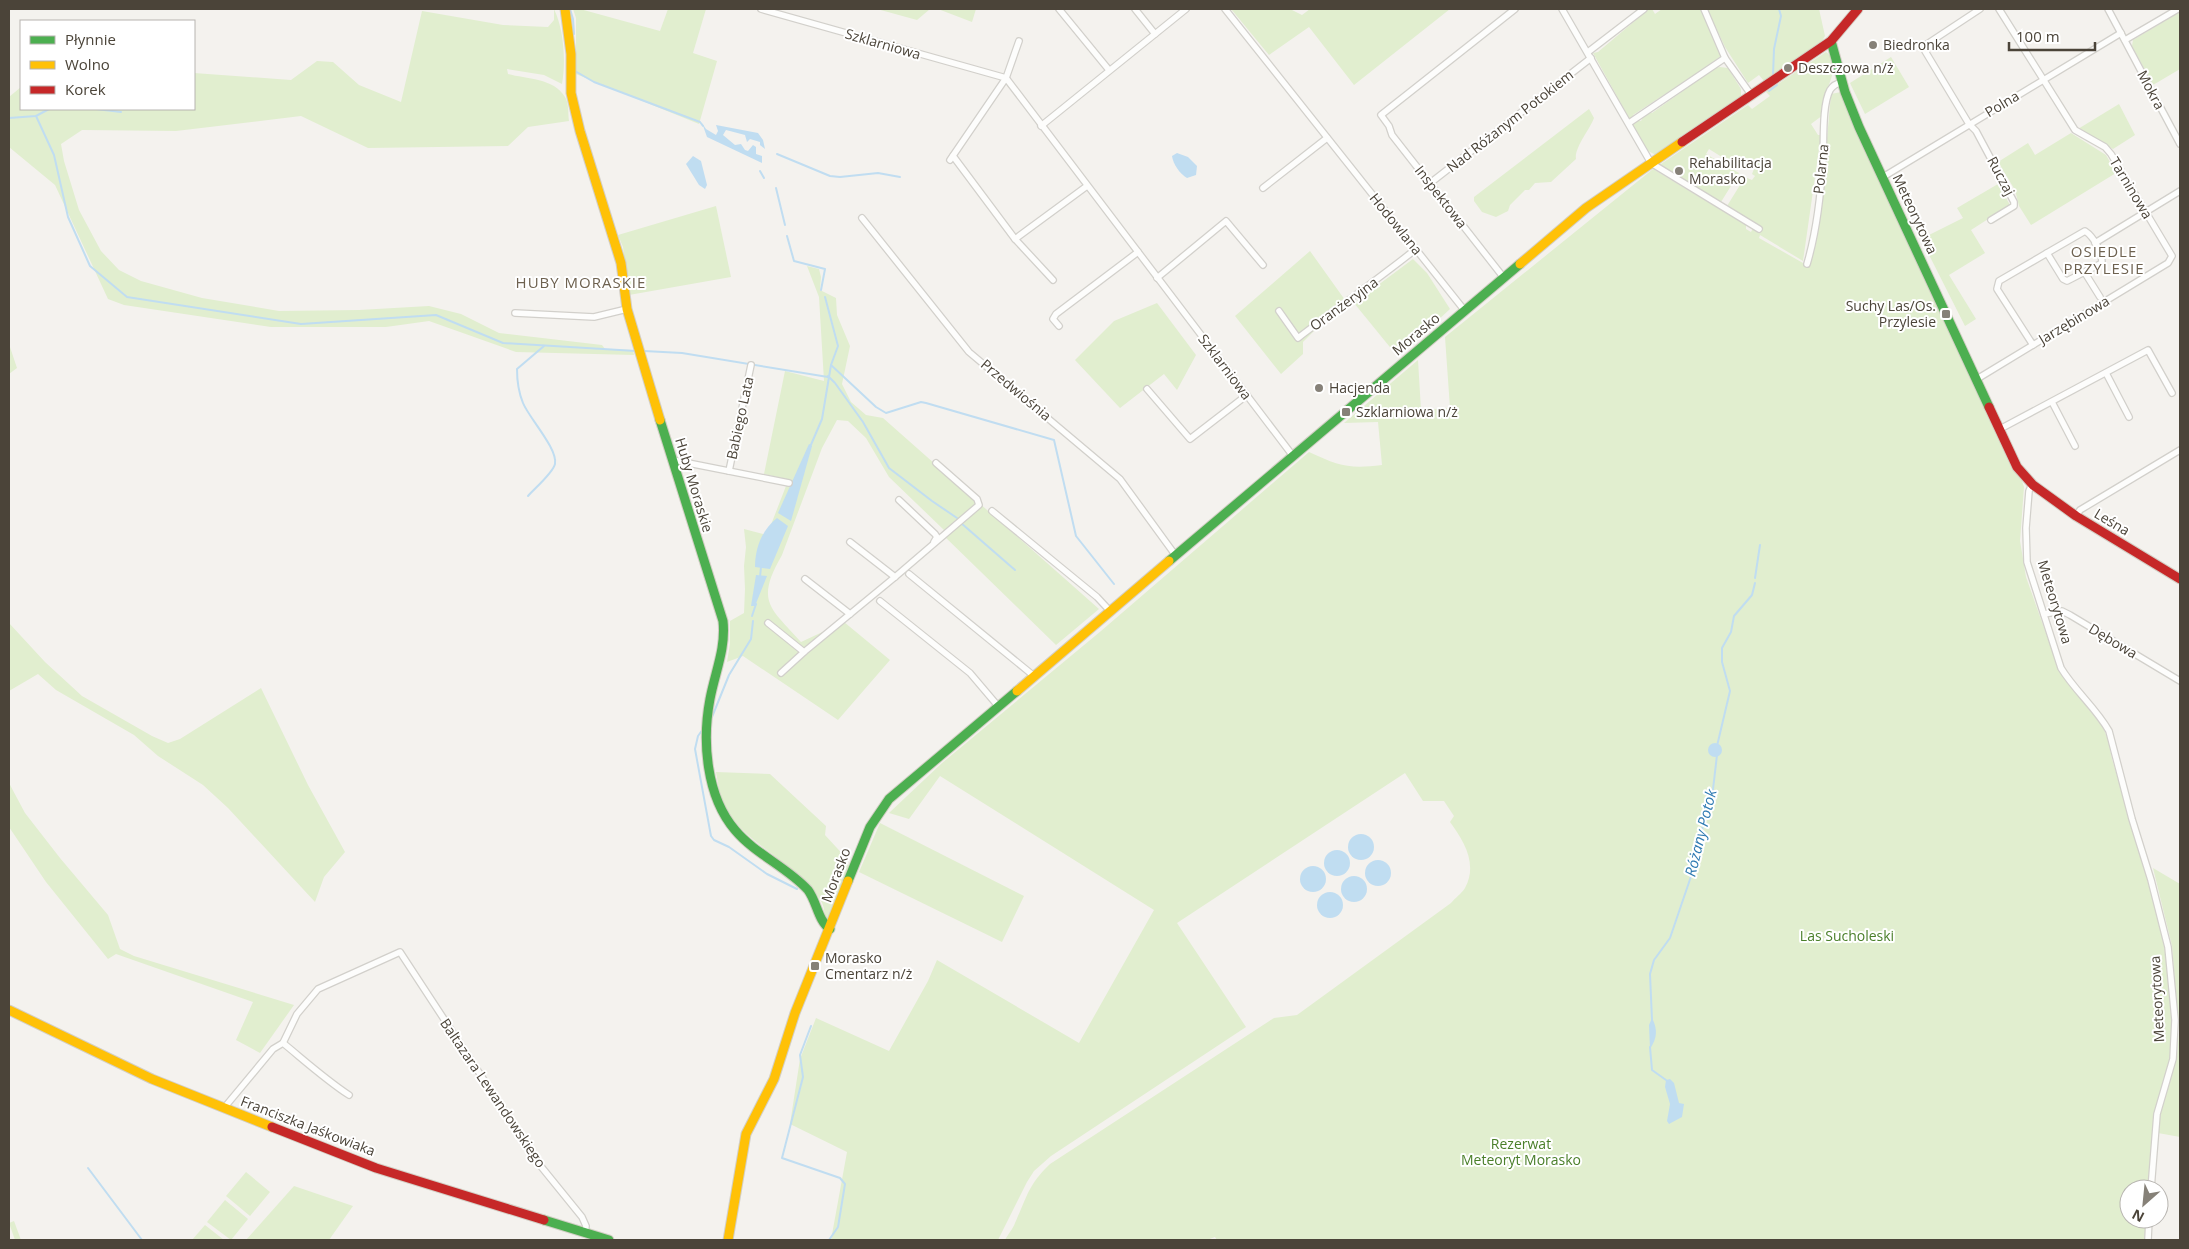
<svg xmlns="http://www.w3.org/2000/svg" width="2189" height="1249" font-family="'Open Sans',sans-serif">
<style>
.green{fill:#e1eecf}
.water{fill:#c0ddf1}
.lines{fill:none;stroke-linecap:round;stroke-linejoin:round}
.stream{stroke:#c0ddf1;stroke-width:2}
.street-casing{stroke:#d2d0cb;stroke-width:8}
.fast-casing{stroke:#d3cfc5;stroke-width:11}
.slow-casing{stroke:#d3cfc5;stroke-width:11}
.jam-casing{stroke:#d3cfc5;stroke-width:11}
.street{stroke:#fdfdfc;stroke-width:5.5}
.fast{stroke:#4caf50;stroke-width:9}
.slow{stroke:#ffc107;stroke-width:9}
.jam{stroke:#c62828;stroke-width:9}
.poi-dot{fill:#868178;stroke:#fff;stroke-width:2}
.labels{text-anchor:middle;stroke-width:4;stroke-linejoin:round;paint-order:stroke}
.street-label{font-size:14px;fill:#4b4439;stroke:#fff}
.poi-label{font-size:14px;fill:#4b4439;stroke:#fff;text-anchor:start}
.park-label{font-size:14px;fill:#4a7f2a;stroke:#fff}
.neighbourhood-label{font-size:15px;letter-spacing:1px;fill:#6e6250;stroke:#fff}
.water-label{font-size:15px;font-style:italic;fill:#2e7ab2;stroke:#fff}
</style>
<rect width="100%" height="100%" fill="#f4f2ee"/>
<g class="green">
<path d="M 554,9 C 564,30 566,61 562,84 L 544,75 L 507,69 L 508,74 C 526,79 554,78 565,97 C 569,103 568,114 569,121 L 528,127 L 508,146 L 368,148 L 301,116 L 176,131 L 82,130 L 61,144 L 64,161 L 79,210 L 101,251 L 119,270 L 141,281 L 202,298 L 279,311 L 359,310 L 429,306 L 461,314 L 499,333 L 602,345 L 605,349 L 633,350 L 634,355 L 516,352 L 429,321 L 386,327 L 271,327 L 124,305 L 108,299 L 55,185 L 9,147 L 9,97 L 21,87 L 21,109 L 194,109 L 194,73 L 291,80 L 317,61 L 333,62 L 359,85 L 401,102 L 422,11 L 503,25 L 548,27 L 554,20 Z"/>
<path d="M 573,9 L 580,9 L 660,31 L 668,9 L 706,9 L 693,53 L 717,61 L 699,124 L 576,74 L 576,18 Z"/>
<path d="M 877,9 L 930,9 L 917,20 Z"/>
<path d="M 938,9 L 976,9 L 972,22 Z"/>
<path d="M 1231,9 L 1290,9 L 1302,15 L 1310,9 L 1450,9 L 1354,85 L 1309,27 L 1269,55 Z"/>
<path d="M 1649,9 L 1652,9 L 1655,14 L 1662,9 L 1702,9 L 1721,56 L 1684,84 L 1682,83 L 1633,115 L 1634,117 L 1630,120 L 1593,53 L 1598,52 Z"/>
<path d="M 1707,9 L 1819,9 L 1825,36 L 1819,46 L 1773,78 L 1769,78 L 1764,81 L 1759,75 L 1748,83 L 1725,47 Z"/>
<path d="M 2180,12 L 2180,69 L 2153,85 L 2132,46 L 2133,40 Z"/>
<path d="M 1826,52 C 1840,62 1831,77 1827,91 C 1825,98 1824,107 1823,115 L 1811,124 L 1818,135 L 1821,135 L 1803,261 L 1760,235 L 1759,238 L 1810,267 L 1825,161 L 1831,94 L 1841,92 L 1846,108 C 1904,228 1957,350 2015,470 L 2021,478 L 2024,487 L 2020,541 L 2026,577 L 2060,673 L 2103,727 L 2109,743 L 2112,759 L 2143,863 L 2164,944 L 2173,1021 L 2171,1058 L 2155,1109 L 2148,1189 L 2129,1189 L 2129,1219 L 2146,1219 L 2144,1240 L 1217,1240 L 1215,1237 L 1207,1240 L 1005,1240 C 1008,1234 1013,1229 1015,1223 C 1027,1197 1028,1185 1050,1164 L 1274,1018 L 1297,1015 L 1451,903 C 1455,898 1462,893 1465,888 C 1478,864 1464,841 1450,822 L 1454,816 L 1444,801 L 1423,801 L 1405,773 L 1177,923 L 1246,1027 L 1051,1156 L 1034,1171 L 1027,1182 L 998,1240 L 831,1240 L 847,1152 L 790,1124 L 800,1059 L 816,1018 L 889,1051 L 928,981 L 937,960 L 1079,1043 L 1154,910 L 940,776 L 909,819 L 889,813 L 942,763 L 1101,631 L 1309,452 C 1339,466 1349,469 1382,465 L 1378,422 L 1344,423 L 1418,360 L 1421,410 L 1450,408 L 1445,337 L 1653,169 L 1746,225 L 1746,229 L 1751,232 L 1753,228 L 1760,232 L 1761,226 L 1727,206 L 1745,177 L 1752,180 L 1755,176 L 1752,174 L 1754,169 L 1748,166 L 1746,168 L 1734,161 L 1733,164 L 1709,149 L 1706,154 L 1739,173 L 1721,202 L 1658,166 L 1748,105 L 1752,109 L 1770,96 L 1766,92 Z"/>
<path d="M 1891,57 L 1909,87 L 1865,114 L 1850,83 Z"/>
<path d="M 1720,67 L 1728,68 L 1741,89 L 1741,97 L 1656,155 L 1648,151 L 1632,124 L 1637,120 L 1641,121 L 1643,117 L 1650,112 L 1652,113 L 1715,68 Z"/>
<path d="M 2119,104 L 2135,135 L 2113,149 L 2078,129 Z"/>
<path d="M 1589,109 L 1594,118 C 1590,129 1574,148 1576,159 L 1551,182 L 1535,183 L 1529,190 L 1525,190 L 1510,205 L 1508,211 L 1496,217 L 1482,212 L 1474,201 L 1474,197 Z"/>
<path d="M 2071,133 L 2106,155 L 2116,173 L 2031,225 L 2019,206 L 2015,190 L 1998,162 L 2028,143 L 2035,155 Z"/>
<path d="M 1998,184 L 2010,205 L 1971,230 L 1985,253 L 1949,275 L 1976,319 L 1965,326 L 1921,239 L 1963,218 L 1957,208 Z"/>
<path d="M 716,206 L 731,277 L 629,295 L 623,247 L 618,235 Z"/>
<path d="M 1310,251 L 1345,300 L 1303,342 L 1303,354 L 1281,374 L 1235,316 Z"/>
<path d="M 1413,259 L 1427,273 L 1450,309 L 1398,357 L 1354,303 Z"/>
<path d="M 807,266 L 819,269 L 821,277 L 820,290 L 836,298 L 837,315 L 850,346 L 842,384 L 851,402 L 866,415 L 883,418 L 1099,609 L 1056,645 L 943,535 L 944,530 L 889,477 L 866,438 L 848,421 L 837,420 L 822,448 L 782,555 C 755,602 770,607 801,642 L 844,622 L 890,660 L 838,720 L 743,656 L 727,662 L 730,644 L 730,621 L 744,613 L 745,589 L 744,566 L 746,547 L 744,529 L 767,535 L 786,486 L 791,480 L 764,474 L 785,371 L 824,381 L 819,297 Z"/>
<path d="M 1157,303 L 1196,355 L 1177,390 L 1164,374 L 1120,408 L 1075,360 L 1114,321 Z"/>
<path d="M 9,344 L 17,368 L 9,374 Z"/>
<path d="M 9,623 L 45,662 L 82,696 L 152,736 L 168,743 L 180,739 L 261,688 L 308,785 L 345,852 L 324,877 L 315,902 L 228,808 L 203,785 L 158,756 L 134,735 L 56,690 L 38,674 L 9,691 Z"/>
<path d="M 716,772 L 770,774 L 826,826 L 825,835 L 848,860 L 849,872 L 827,923 C 824,916 825,907 821,901 C 797,861 745,846 723,805 C 719,796 718,782 716,772 Z"/>
<path d="M 9,783 L 25,813 L 60,858 L 108,915 L 120,949 L 134,956 L 294,1005 L 260,1053 L 236,1040 L 253,1002 L 116,954 L 108,959 L 46,882 L 9,827 Z"/>
<path d="M 880,823 L 1024,896 L 1002,942 L 859,872 Z"/>
<path d="M 2153,868 L 2180,884 L 2180,1137 L 2158,1133 L 2161,1111 L 2177,1057 L 2179,1032 L 2172,946 Z"/>
<path d="M 246,1172 L 270,1192 L 250,1216 L 226,1196 Z"/>
<path d="M 294,1186 L 353,1206 L 329,1240 L 246,1240 Z"/>
<path d="M 225,1200 L 248,1219 L 231,1240 L 207,1222 Z"/>
<path d="M 14,1221 L 21,1240 L 15,1240 L 9,1223 Z"/>
<path d="M 205,1225 L 224,1240 L 192,1240 Z"/>
</g>
<g class="water">
<path d="M 702,123 L 706,129 L 716,135 L 718,131 L 716,125 L 758,133 L 763,140 L 765,149 L 760,145 L 760,142 L 750,139 L 747,142 L 745,135 L 726,130 L 723,135 L 735,145 L 741,144 L 745,150 L 748,151 L 753,145 L 756,147 L 756,154 L 762,156 L 762,163 L 707,137 Z"/>
<path d="M 1177,153 L 1188,157 L 1197,166 L 1196,175 L 1187,178 C 1180,174 1173,164 1172,156 Z"/>
<path d="M 693,156 L 701,161 L 707,185 L 705,189 L 699,185 L 686,164 Z"/>
<path d="M 809,444 L 812,446 L 791,521 L 778,513 Z"/>
<path d="M 777,518 L 788,526 L 770,569 L 755,567 C 755,548 762,530 777,518 Z"/>
<path d="M 756,575 L 767,576 L 755,606 L 751,606 Z"/>
<circle cx="1715" cy="750" r="7"/>
<circle cx="1361" cy="847" r="13"/>
<circle cx="1337" cy="863" r="13"/>
<circle cx="1378" cy="873" r="13"/>
<circle cx="1313" cy="879" r="13"/>
<circle cx="1354" cy="889" r="13"/>
<circle cx="1330" cy="905" r="13"/>
<path d="M 1652,1018 C 1658,1030 1657,1038 1650,1049 L 1649,1025 Z"/>
<path d="M 1670,1079 L 1674,1083 L 1679,1103 L 1684,1104 L 1682,1117 L 1669,1124 L 1667,1121 L 1670,1104 L 1665,1087 L 1666,1080 Z"/>
</g>
<g class="lines">
<g class="stream">
<path d="M 570,9 L 573,19 L 574,34"/>
<path d="M 575,71 L 594,82 L 700,122 L 703,126"/>
<path d="M 1773,76 L 1774,49 L 1781,16 L 1779,9"/>
<path d="M 1769,91 L 1777,85"/>
<path d="M 96,109 L 121,112"/>
<path d="M 36,116 L 54,155 L 68,217 L 90,266 L 127,297 L 301,324 L 436,315 L 503,343 L 636,351"/>
<path d="M 9,118 L 36,116 L 49,109"/>
<path d="M 777,154 L 830,176 L 840,177 L 878,173 L 900,177"/>
<path d="M 760,171 L 764,178"/>
<path d="M 776,188 L 785,225"/>
<path d="M 787,236 L 794,261 L 825,269 L 821,290"/>
<path d="M 644,351 L 682,353 L 828,377"/>
<path d="M 831,365 L 876,407 L 886,413 L 921,402 L 926,403 L 1054,440 L 1076,536 L 1114,584"/>
<path d="M 828,376 L 835,383 L 863,422 L 889,468 L 932,501 L 957,518"/>
<path d="M 810,447 L 822,419 L 831,365 L 838,346 L 825,297"/>
<path d="M 528,496 C 534,489 553,473 555,464 C 558,449 529,418 523,403 C 518,391 517,381 517,369 L 544,346"/>
<path d="M 961,523 L 1015,570"/>
<path d="M 760,577 L 761,567"/>
<path d="M 1755,578 L 1760,545"/>
<path d="M 752,616 L 756,604"/>
<path d="M 712,717 L 729,675 L 751,639 L 753,621"/>
<path d="M 703,729 L 698,736 L 695,749 L 711,836 L 714,840 L 729,847 L 767,874 L 797,889"/>
<path d="M 1717,746 L 1730,691 L 1722,662 L 1722,648 L 1731,632 L 1734,616 L 1752,595 L 1755,583"/>
<path d="M 1652,1020 L 1650,974 L 1654,960 L 1670,938 L 1700,850 L 1704,815 L 1712,798 L 1717,755"/>
<path d="M 811,1026 L 800,1055 L 803,1077 L 782,1158 L 840,1178 L 845,1184 L 838,1227 L 829,1240"/>
<path d="M 1650,1047 L 1652,1070 L 1666,1080"/>
<path d="M 88,1168 L 142,1240"/>
</g>
<g class="street-casing">
<g id="street">
<path d="M 761,9 L 1006,78 L 1293,456"/>
<path d="M 1059,9 L 1109,70"/>
<path d="M 1135,9 L 1155,34"/>
<path d="M 1225,9 L 1465,311"/>
<path d="M 1562,9 L 1651,163 L 1759,229"/>
<path d="M 1704,9 L 1725,58 L 1752,96"/>
<path d="M 1980,9 L 1924,46 L 1925,51 L 1969,124 L 1976,131 L 2014,202 L 2014,206 L 1991,220"/>
<path d="M 2108,9 L 2180,144"/>
<path d="M 2125,40 L 2178,9"/>
<path d="M 1588,52 L 1644,9"/>
<path d="M 1629,123 L 1725,58"/>
<path d="M 1041,126 L 1186,9"/>
<path d="M 953,156 L 1015,239"/>
<path d="M 950,160 L 1006,78 L 1019,41"/>
<path d="M 1883,177 L 2121,33"/>
<path d="M 1429,184 L 1591,58"/>
<path d="M 1263,188 L 1327,138"/>
<path d="M 862,218 L 969,352 L 1120,479 L 1176,556"/>
<path d="M 2085,231 C 2094,237 2102,252 2102,263 L 2067,281 L 2063,279 L 2047,253 Z"/>
<path d="M 2095,243 L 2180,191"/>
<path d="M 1807,264 C 1817,230 1821,193 1823,158 C 1824,140 1822,105 1830,90 C 1833,85 1838,83 1843,82"/>
<path d="M 2085,273 L 2100,297"/>
<path d="M 1157,278 L 1226,221 L 1263,265"/>
<path d="M 1504,278 L 1392,135 L 1389,126 L 1381,115 L 1515,9"/>
<path d="M 1053,280 L 1015,239 L 1087,186"/>
<path d="M 1279,311 L 1298,338 C 1337,308 1377,280 1416,249"/>
<path d="M 515,313 L 594,317 L 627,309"/>
<path d="M 1059,326 L 1053,319 L 1056,314 L 1138,252"/>
<path d="M 2033,345 L 1997,289 L 1999,281 L 2047,253"/>
<path d="M 2106,373 L 2129,417"/>
<path d="M 1977,379 L 2168,263 L 2172,256 L 2111,154 L 2105,147 L 2075,130 L 1999,9"/>
<path d="M 1147,389 L 1190,439 L 1247,395"/>
<path d="M 2052,402 L 2075,446"/>
<path d="M 2000,429 L 2148,350 L 2172,393"/>
<path d="M 673,460 L 789,483"/>
<path d="M 729,471 L 751,365"/>
<path d="M 2032,484 L 2029,491 L 2026,528 L 2027,562 L 2061,668 C 2075,691 2096,708 2109,731 L 2132,819 L 2151,880 L 2168,947 L 2175,1020 L 2173,1059 L 2157,1114 L 2151,1189"/>
<path d="M 899,500 L 935,534 L 937,537 L 934,542"/>
<path d="M 992,511 L 1097,597 L 1110,611"/>
<path d="M 2076,516 L 2080,510 L 2180,450"/>
<path d="M 850,542 L 895,577"/>
<path d="M 909,574 L 1034,676"/>
<path d="M 805,579 L 850,614"/>
<path d="M 880,601 L 970,673 L 998,706"/>
<path d="M 2044,614 L 2062,611 L 2070,615 L 2180,681"/>
<path d="M 768,623 L 804,652 L 895,577 L 979,505 L 977,499 L 936,463"/>
<path d="M 781,673 L 804,652"/>
<path d="M 283,1043 C 305,1061 326,1080 349,1095"/>
<path d="M 224,1108 L 273,1049 L 283,1043 L 297,1014 L 318,989 L 400,952 L 539,1164 L 582,1217 L 586,1226 L 585,1233"/>
<path d="M 2148,1240 L 2149,1219"/>
</g>
</g>
<g class="fast-casing">
<g id="fast">
<path d="M 1831,41 L 1845,92 L 1859,127 L 1989,407"/>
<path d="M 660,420 L 723,621 C 726,649 715,672 710,699 C 702,741 706,796 735,830 C 755,854 787,867 808,890 C 817,902 818,921 830,929"/>
<path d="M 1169,561 L 1520,264"/>
<path d="M 848,881 L 870,827 L 889,799 L 1017,691"/>
<path d="M 544,1220 L 609,1240"/>
</g>
</g>
<g class="slow-casing">
<g id="slow">
<path d="M 565,9 L 571,54 L 571,93 L 580,131 L 621,263 L 627,309 L 660,420"/>
<path d="M 1520,264 L 1586,208 L 1682,142"/>
<path d="M 1017,691 L 1169,561"/>
<path d="M 9,1010 L 152,1079 L 272,1127"/>
<path d="M 728,1240 L 746,1134 L 774,1079 L 795,1013 L 848,881"/>
</g>
</g>
<g class="jam-casing">
<g id="jam">
<path d="M 1682,142 L 1831,41 L 1858,9"/>
<path d="M 1989,407 L 2017,467 L 2033,485 L 2076,516 L 2180,579"/>
<path d="M 272,1127 L 376,1168 L 544,1220"/>
</g>
</g>
<use href="#street" class="street"/>
<use href="#fast" class="fast"/>
<use href="#slow" class="slow"/>
<use href="#jam" class="jam"/>
</g>
<g class="poi-dot">
<circle cx="1873" cy="45" r="5"/>
<circle cx="1788" cy="68" r="5"/>
<circle cx="1679" cy="171" r="5"/>
<rect x="1941" y="309" width="10" height="10" rx="2.5"/>
<circle cx="1319" cy="388" r="5"/>
<rect x="1341" y="407" width="10" height="10" rx="2.5"/>
<rect x="810" y="961" width="10" height="10" rx="2.5"/>
</g>
<g class="labels">
<g class="street-label">
<text transform="translate(883 44) rotate(16)" y="5">Szklarniowa</text>
<text transform="translate(2151 90) rotate(62)" y="5">Mokra</text>
<text transform="translate(2002 104) rotate(-31)" y="5">Polna</text>
<text transform="translate(1510 121) rotate(-38)" y="5">Nad Różanym Potokiem</text>
<text transform="translate(1821 169) rotate(-84)" y="5">Polarna</text>
<text transform="translate(2001 176) rotate(62)" y="5">Ruczaj</text>
<text transform="translate(2131 188) rotate(59)" y="5">Tarninowa</text>
<text transform="translate(1441 197) rotate(52)" y="5">Inspektowa</text>
<text transform="translate(1915 214) rotate(65)" y="5">Meteorytowa</text>
<text transform="translate(1396 224) rotate(51)" y="5">Hodowlana</text>
<text transform="translate(1344 304) rotate(-36)" y="5">Oranżeryjna</text>
<text transform="translate(2074 320) rotate(-31)" y="5">Jarzębinowa</text>
<text transform="translate(1416 334) rotate(-40)" y="5">Morasko</text>
<text transform="translate(1225 367) rotate(53)" y="5">Szklarniowa</text>
<text transform="translate(1016 390) rotate(40)" y="5">Przedwiośnia</text>
<text transform="translate(740 418) rotate(-78)" y="5">Babiego Lata</text>
<text transform="translate(694 485) rotate(73)" y="5">Huby Moraskie</text>
<text transform="translate(2112 522) rotate(31)" y="5">Leśna</text>
<text transform="translate(2055 602) rotate(73)" y="5">Meteorytowa</text>
<text transform="translate(2113 641) rotate(31)" y="5">Dębowa</text>
<text transform="translate(836 875) rotate(-69)" y="5">Morasko</text>
<text transform="translate(2157 999) rotate(-93)" y="5">Meteorytowa</text>
<text transform="translate(493 1093) rotate(56)" y="5">Baltazara Lewandowskiego</text>
<text transform="translate(308 1126) rotate(21)" y="5">Franciszka Jaśkowiaka</text>
</g>
<g class="poi-label">
<text x="1883" y="50">Biedronka</text>
<text x="1798" y="73">Deszczowa n/ż</text>
<text x="1689" y="168">Rehabilitacja<tspan x="1689" dy="16">Morasko</tspan></text>
<text x="1936" y="311" text-anchor="end">Suchy Las/Os.<tspan x="1936" dy="16">Przylesie</tspan></text>
<text x="1329" y="393">Hacjenda</text>
<text x="1356" y="417">Szklarniowa n/ż</text>
<text x="825" y="963">Morasko<tspan x="825" dy="16">Cmentarz n/ż</tspan></text>
</g>
<g class="park-label">
<text x="1847" y="941">Las Sucholeski</text>
<text x="1521" y="1149">Rezerwat<tspan x="1521" dy="16">Meteoryt Morasko</tspan></text>
</g>
<g class="neighbourhood-label">
<text x="2104" y="257">OSIEDLE<tspan x="2104" dy="17">PRZYLESIE</tspan></text>
<text x="581" y="288">HUBY MORASKIE</text>
</g>
<g class="water-label">
<text transform="translate(1701 833) rotate(-76)" y="5">Różany Potok</text>
</g>
</g>
<rect width="2189" height="1249" fill="none" stroke="#4b4439" stroke-width="20"/>
<rect x="20" y="20" width="175" height="90" fill="#ffffff" stroke="#b7b4b0"/>
<rect x="30" y="36" width="25" height="8" fill="#4caf50" stroke="#b7b4b0"/>
<text x="65" y="45" font-size="15" fill="#4b4439">Płynnie</text>
<rect x="30" y="61" width="25" height="8" fill="#ffc107" stroke="#b7b4b0"/>
<text x="65" y="70" font-size="15" fill="#4b4439">Wolno</text>
<rect x="30" y="86" width="25" height="8" fill="#c62828" stroke="#b7b4b0"/>
<text x="65" y="95" font-size="15" fill="#4b4439">Korek</text>
<g transform="translate(2144 1204) rotate(207)"><circle r="24" fill="#ffffff" stroke="#b7b4b0"/>
<path d="M0-4L9 19L0 12L-9 19Z" fill="#868178"/>
<text y="-8" font-size="14" font-weight="bold" text-anchor="middle" fill="#4b4439">N</text>
</g>
<path d="M2009 42v8h86v-8" fill="none" stroke="#4b4439" stroke-width="2.5"/>
<text x="2016" y="42" font-size="15" fill="#4b4439" stroke="#ffffff" stroke-width="4" paint-order="stroke">100 m</text>
</svg>
